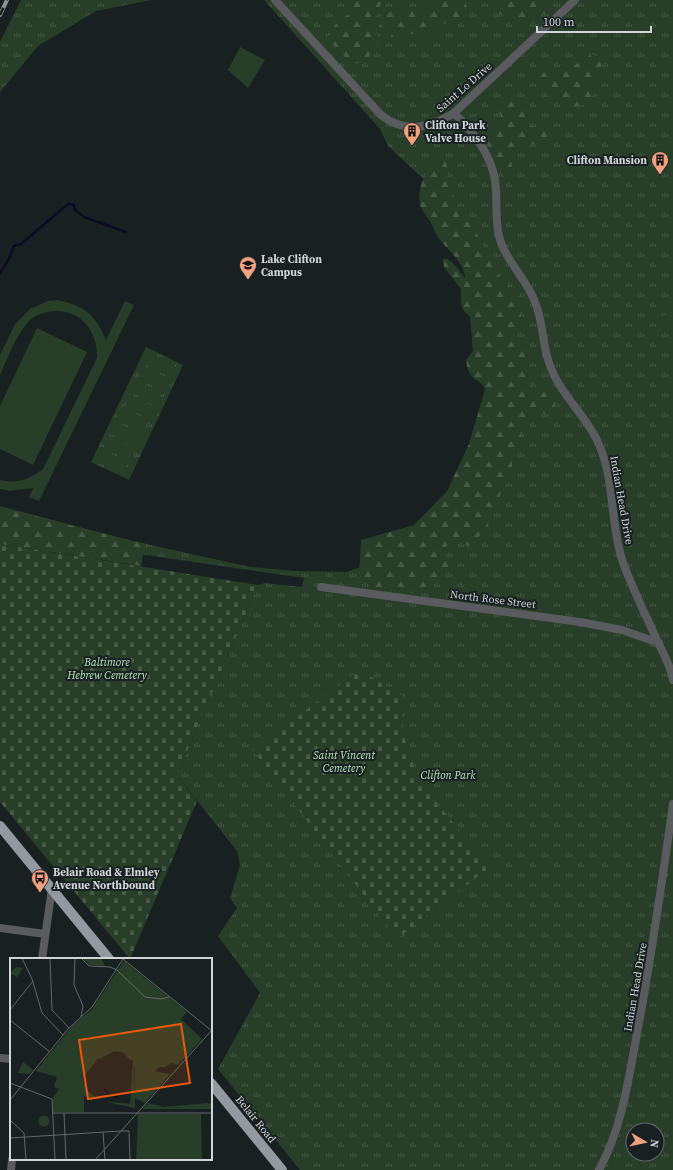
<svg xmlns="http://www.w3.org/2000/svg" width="673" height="1170" font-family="'Source Serif 4',serif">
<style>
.grass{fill:url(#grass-tufts);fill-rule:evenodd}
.forest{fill:url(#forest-firs)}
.cemetery{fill:url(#cemetery-stones)}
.pitch{fill:#293e29}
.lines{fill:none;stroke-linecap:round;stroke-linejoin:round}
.stream{stroke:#0d0b24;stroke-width:2.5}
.minor{stroke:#595b5e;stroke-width:8}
.primary{stroke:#93999e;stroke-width:10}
.rail-casing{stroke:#909697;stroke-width:4}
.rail{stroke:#182022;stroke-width:2.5;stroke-dasharray:8;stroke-linecap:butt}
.labels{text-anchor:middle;stroke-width:4;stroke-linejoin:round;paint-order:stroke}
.street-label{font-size:11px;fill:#cfd4d5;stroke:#182022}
.poi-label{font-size:11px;font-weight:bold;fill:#cfd4d5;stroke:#182022;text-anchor:start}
.park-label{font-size:11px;font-style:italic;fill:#b8e6b8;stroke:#182022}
.inset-river{fill:none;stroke:#0d0b24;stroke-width:2}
.inset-road{fill:none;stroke:#61686a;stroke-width:1}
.view{fill:#e8590c;fill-opacity:0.15;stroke:#e8590c;stroke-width:2}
.inset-edge{fill:none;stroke:#cfd4d5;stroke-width:2}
</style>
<defs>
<pattern id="grass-tufts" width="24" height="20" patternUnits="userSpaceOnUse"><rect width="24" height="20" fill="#293e29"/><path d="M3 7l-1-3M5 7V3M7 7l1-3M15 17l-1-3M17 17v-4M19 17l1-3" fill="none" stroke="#475947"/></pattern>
<pattern id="forest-firs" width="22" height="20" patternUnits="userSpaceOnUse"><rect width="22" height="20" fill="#293e29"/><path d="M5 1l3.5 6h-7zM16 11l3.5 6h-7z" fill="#475947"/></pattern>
<pattern id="cemetery-stones" width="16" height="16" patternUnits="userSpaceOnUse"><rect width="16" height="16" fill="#293e29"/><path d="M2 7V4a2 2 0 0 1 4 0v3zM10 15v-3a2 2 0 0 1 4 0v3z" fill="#475947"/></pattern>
</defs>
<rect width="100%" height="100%" fill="#182022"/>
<g class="grass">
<path d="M 21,0 L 151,0 L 96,11 L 38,46 L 0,92 L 0,42 Z"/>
<path d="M 264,0 L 673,0 L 673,1170 L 300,1170 L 218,1069 L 260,993 L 218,936 L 237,908 L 230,898 L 240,865 L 237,851 L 177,775 L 258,585 L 265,583 L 302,587 L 304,578 L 0,534 L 0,506 L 124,539 L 250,567 L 295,571 L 347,572 L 388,557 L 514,444 L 448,202 L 388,146 L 380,129 ZM 633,1130 L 657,1130 L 657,1154 L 633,1154 Z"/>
<path d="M 146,347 L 183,365 L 129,480 L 91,462 Z"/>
</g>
<g class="forest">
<path d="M 348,0 L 382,0 L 373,26 L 380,40 L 367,59 L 352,65 L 327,38 L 337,22 L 352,12 L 343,3 Z"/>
<path d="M 440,0 L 461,0 L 466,3 L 467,17 L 443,24 L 427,38 L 409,33 L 396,42 L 390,40 L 393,29 L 378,28 L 390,11 L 416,11 Z"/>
<path d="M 492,0 L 557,0 L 535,22 C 515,22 499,22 492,0 Z"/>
<path d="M 592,54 L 605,60 L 595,78 L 594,91 L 590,104 L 573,107 L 565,98 L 560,102 L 546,98 L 546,91 L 538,84 L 538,73 C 561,74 574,67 592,54 Z"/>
<path d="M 505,97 L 517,97 L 532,111 L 525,123 L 549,132 L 545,147 L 533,144 L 510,150 L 512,168 L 503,179 L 486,141 L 504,127 L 499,111 Z"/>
<path d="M 439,156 L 446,161 L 448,172 L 446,179 L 453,188 L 455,205 L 474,228 L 500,278 L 519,295 L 522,302 L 522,312 L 516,331 L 529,365 L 532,389 L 556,396 L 554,410 L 527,419 L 509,472 L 485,531 L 468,547 L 461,536 L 444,548 L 450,569 L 418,593 L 378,590 L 372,583 L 359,579 L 361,540 L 414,525 L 447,491 L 469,444 L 485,389 C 479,376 469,384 466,360 L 473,351 L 470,317 L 463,310 L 461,303 L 461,289 L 444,267 L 443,259 L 447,259 L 453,263 L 465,278 C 465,264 449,251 440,240 C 436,235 433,227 430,221 C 427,216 422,211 420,205 C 416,188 427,167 439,156 Z"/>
<path d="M 0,507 L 145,544 L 141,566 L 0,544 Z"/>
</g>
<g class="cemetery">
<path d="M 0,544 L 258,585 L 177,775 L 197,801 L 130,959 L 0,802 Z"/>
<path d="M 359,670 L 403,696 C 402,707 401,718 403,729 C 411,782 458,827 490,867 L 397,939 L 253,750 Z"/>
</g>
<g class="pitch">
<path d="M 240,47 L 265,60 L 248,88 L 228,70 Z"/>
<path d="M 57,300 C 84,305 96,315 106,340 L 125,301 L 134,305 L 39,501 L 29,497 L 33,488 L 10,491 L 0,489 L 0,480 C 17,484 30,479 43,469 L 97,358 C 98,330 78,306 48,312 C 41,313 34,316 29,321 C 16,335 8,357 0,375 L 0,355 L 15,324 L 30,309 L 48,301 Z"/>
<path d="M 673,312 L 673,325 L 663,329 L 659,317 Z"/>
<path d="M 37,328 L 87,352 L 33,465 L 0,449 L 0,406 Z"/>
<path d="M 150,353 L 175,365 L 170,376 L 145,365 Z"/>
<path d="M 144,367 L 169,379 L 163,390 L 138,379 Z"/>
<path d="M 137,381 L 162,393 L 156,404 L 132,393 Z"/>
<path d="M 130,395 L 155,407 L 150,418 L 125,407 Z"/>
<path d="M 124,409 L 149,420 L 143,432 L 118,420 Z"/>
<path d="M 117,423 L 142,434 L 137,446 L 112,434 Z"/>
<path d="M 110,437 L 135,448 L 130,460 L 105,448 Z"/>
<path d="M 104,451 L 129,462 L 123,474 L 98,462 Z"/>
</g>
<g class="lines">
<g class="stream">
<path d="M 84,217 L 126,232"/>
<path d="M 0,273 L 9,259 L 14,246 L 21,244 L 68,204 L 74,205 L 75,210 L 82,215"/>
</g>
<g class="minor">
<path d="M 275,0 L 381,115 C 405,134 430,128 454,113 L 575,0"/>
<path d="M 454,113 C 475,133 495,159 496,190 C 497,208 495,228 502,245 C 510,265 527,281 535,302 C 545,326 541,351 555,377 C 567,401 590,421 600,447 C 615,483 610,525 623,563 C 633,589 645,614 657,640 C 663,653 671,666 673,680"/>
<path d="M 321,587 L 580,622 L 622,630 L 659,643"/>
<path d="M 0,928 L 45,934"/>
<path d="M 42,959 L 52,888"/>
<path d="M 0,1058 L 11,1059"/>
<path d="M 11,1170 L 12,1159"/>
<path d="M 599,1170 C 621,1130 628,1083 636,1039 C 651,961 662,883 673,804"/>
</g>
<g class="primary">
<path d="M 0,826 L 109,959"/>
<path d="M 211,1083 L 282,1170"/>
</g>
<g class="rail-casing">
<path id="rail" d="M 0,15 L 7,0"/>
</g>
<use href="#rail" class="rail"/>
</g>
<defs>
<g id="building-pin" transform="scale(0.9)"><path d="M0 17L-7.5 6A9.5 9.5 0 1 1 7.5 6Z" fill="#f2a080" stroke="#182022"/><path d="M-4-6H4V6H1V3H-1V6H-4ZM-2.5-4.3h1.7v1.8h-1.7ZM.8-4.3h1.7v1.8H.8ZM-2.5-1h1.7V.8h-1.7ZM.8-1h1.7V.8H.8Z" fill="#111"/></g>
<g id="school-pin" transform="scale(0.9)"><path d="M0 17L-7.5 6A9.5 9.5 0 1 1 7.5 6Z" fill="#f2a080" stroke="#182022"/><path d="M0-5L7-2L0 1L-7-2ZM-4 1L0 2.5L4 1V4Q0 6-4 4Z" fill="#111"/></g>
<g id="bus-pin" transform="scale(0.9)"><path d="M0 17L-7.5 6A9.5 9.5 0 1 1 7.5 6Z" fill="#f2a080" stroke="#182022"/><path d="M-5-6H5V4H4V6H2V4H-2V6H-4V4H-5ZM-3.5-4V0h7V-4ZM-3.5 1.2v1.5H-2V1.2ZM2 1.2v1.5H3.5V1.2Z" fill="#111"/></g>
</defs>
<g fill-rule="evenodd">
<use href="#building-pin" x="412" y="131"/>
<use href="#building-pin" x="660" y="160"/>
<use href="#school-pin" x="248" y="265"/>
<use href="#bus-pin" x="40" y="878"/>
</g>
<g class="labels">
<g class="street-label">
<text transform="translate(464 87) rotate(-41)" y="4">Saint Lo Drive</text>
<text transform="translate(622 500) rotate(80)" y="4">Indian Head Drive</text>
<text transform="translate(493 599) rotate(7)" y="4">North Rose Street</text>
<text transform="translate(635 987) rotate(-80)" y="4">Indian Head Drive</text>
<text transform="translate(256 1119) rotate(51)" y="4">Belair Road</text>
</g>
<g class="poi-label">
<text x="425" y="129">Clifton Park<tspan x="425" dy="13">Valve House</tspan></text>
<text x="647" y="164" text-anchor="end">Clifton Mansion</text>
<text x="261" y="263">Lake Clifton<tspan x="261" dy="13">Campus</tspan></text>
<text x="53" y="876">Belair Road &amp; Elmley<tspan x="53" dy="13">Avenue Northbound</tspan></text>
</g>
<g class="park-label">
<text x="107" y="666">Baltimore<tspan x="107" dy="13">Hebrew Cemetery</tspan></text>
<text x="344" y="759">Saint Vincent<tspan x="344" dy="13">Cemetery</tspan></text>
<text x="448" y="779">Clifton Park</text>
</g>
</g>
<g transform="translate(10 958)">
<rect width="202" height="202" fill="#182022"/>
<path d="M 73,0 L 91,0 L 95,8 L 79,7 ZM 114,3 L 177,54 L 171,61 L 192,81 L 168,107 L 161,105 L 156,109 L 149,109 L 143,115 L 125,110 L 124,107 L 125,150 L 74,138 L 74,154 L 43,154 L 43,140 L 49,131 L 44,129 L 47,119 L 26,113 L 62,68 L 82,51 ZM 109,90 L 123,103 L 120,147 L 89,142 L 77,132 L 73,120 L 89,99 Z" fill="#293e29" fill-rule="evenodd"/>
<path d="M 121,50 L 115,58 L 124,67 L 114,69 L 102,63 L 102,58 L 106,54 ZM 105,87 L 121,94 L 123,102 L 120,102 L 114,95 L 105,93 L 90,101 L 85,100 ZM 67,90 L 73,96 L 65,104 L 58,98 ZM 123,121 L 125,140 L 134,145 L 125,141 L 125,150 L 95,144 L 124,146 L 121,144 ZM 138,145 L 153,149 L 198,145 L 202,146 L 202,151 L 132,151 Z" fill="#293e29"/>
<path d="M 147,86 L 154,93 L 140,108 L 131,100 L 133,96 ZM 13,104 L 23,112 L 19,116 L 8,115 ZM 125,110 L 160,116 L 135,145 L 125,140 ZM 128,156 L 191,156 L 192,202 L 126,202 Z" fill="#293e29"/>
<path d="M 114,3 L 122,9 L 113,20 L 108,12 Z" fill="#293e29"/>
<path d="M 6,9 L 13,10 L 7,19 L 0,15 ZM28.5 163a5.5 5.5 0 1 1 11 0a5.5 5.5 0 1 1-11 0Z" fill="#293e29"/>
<path class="inset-river" d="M 95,131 L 99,136 L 108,139"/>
<path class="inset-road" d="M 12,0 L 22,21 L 32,55 L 53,77M 40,0 L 42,52 L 59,70M 65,0 L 64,27 L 73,48 L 71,59M 71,0 L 79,8 L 100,9 L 107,12M 113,1 L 202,73M 107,12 L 135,39 L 151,41 L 159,39M 0,52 L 23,23M 0,62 L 40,94M 0,125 L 42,141 L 45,202M 0,142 L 58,71 L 82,49 L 113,1M 42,155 L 202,155M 54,155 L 56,202M 0,162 L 14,175 L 16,202M 111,173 L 119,173 L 120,202M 93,174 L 95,202M 0,180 L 111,173M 85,202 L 202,72"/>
<path class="view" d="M 171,66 L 180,125 L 78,141 L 69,82 Z"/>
<rect width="202" height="202" class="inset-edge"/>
</g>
<g transform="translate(645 1142) rotate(99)"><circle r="19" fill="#182022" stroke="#61686a"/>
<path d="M0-3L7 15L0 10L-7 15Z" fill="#f2a080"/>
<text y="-6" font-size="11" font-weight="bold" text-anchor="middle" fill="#cfd4d5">N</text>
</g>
<path d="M537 26v6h114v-6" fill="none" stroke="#cfd4d5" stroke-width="2"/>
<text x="543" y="26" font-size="12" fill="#cfd4d5" stroke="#182022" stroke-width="3" paint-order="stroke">100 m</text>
</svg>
